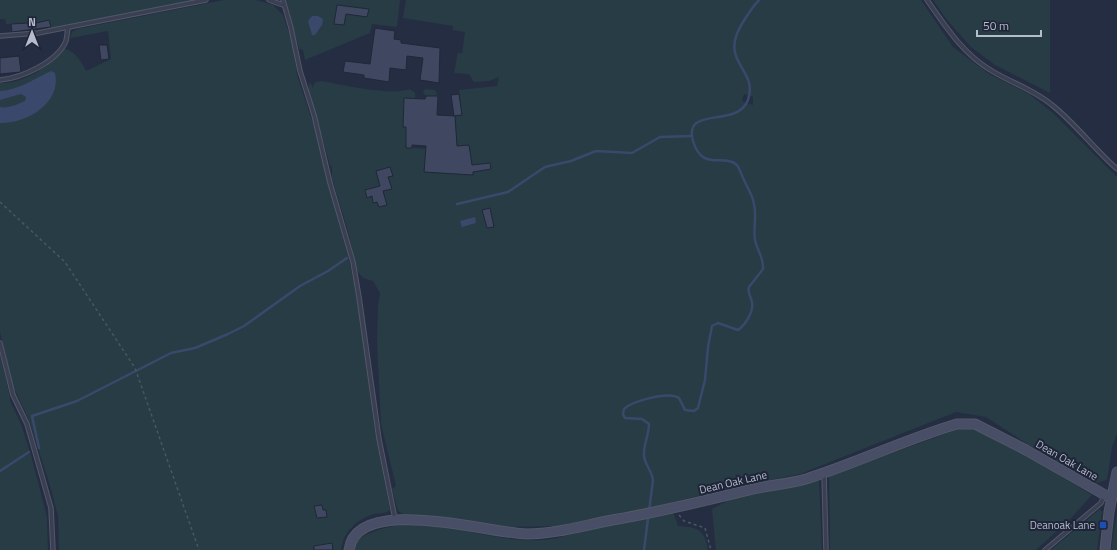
<svg xmlns="http://www.w3.org/2000/svg" width="1117" height="550" font-family="'Titillium Web',sans-serif">
<style>
.green{fill:#273c44;fill-rule:evenodd}
.water{fill:#3a486c}
.lines{fill:none;stroke-linecap:round;stroke-linejoin:round}
.stream{stroke:#3a486c;stroke-width:2.5}
.building{fill:#3f4860;stroke:#202739}
.lane-casing{stroke:#525869;stroke-width:5.5}
.secondary-casing{stroke:#525869;stroke-width:11}
.path{stroke:#465960;stroke-width:1.5;stroke-dasharray:3 3;stroke-linecap:butt}
.lane{stroke:#3a4052;stroke-width:3.5}
.secondary{stroke:#484e65;stroke-width:9}
.transit-dot{fill:#1a4fb4;stroke:#1e2538;stroke-width:1.5}
.labels{text-anchor:middle;stroke-width:4;stroke-linejoin:round;paint-order:stroke}
.street-label{font-size:11px;fill:#b7bccc;stroke:#1e2538}
.poi-label{font-size:11px;fill:#b7bccc;stroke:#1e2538;text-anchor:end}
</style>
<rect width="100%" height="100%" fill="#252d43"/>
<g class="green">
<path d="M 0,0 L 197,0 L 51,28 L 49,21 L 32,24 L 6,24 L 5,19 L 0,19 Z"/>
<path d="M 224,0 L 256,0 L 273,5 L 283,15 L 293,45 L 297,75 L 314,126 L 329,188 L 348,255 L 358,303 L 375,432 L 390,510 C 385,514 380,513 374,514 C 357,519 343,532 341,550 L 59,550 L 58,516 L 51,489 L 29,420 L 13,386 L 0,332 L 0,83 C 24,84 49,67 64,48 C 76,52 81,61 86,71 L 111,59 L 108,31 L 70,38 L 72,32 L 77,29 Z"/>
<path d="M 286,0 L 400,0 L 397,27 L 372,24 L 370,33 L 305,60 L 303,50 L 299,49 Z"/>
<path d="M 406,0 L 921,0 L 953,47 L 989,74 L 1029,94 L 1053,113 L 1117,177 L 1117,434 L 1112,447 L 1107,480 L 1096,483 L 1026,443 L 986,417 L 956,412 L 800,474 L 721,490 L 638,511 L 556,526 L 505,527 L 454,519 L 421,515 L 405,515 L 398,511 L 392,489 L 396,486 L 381,424 L 377,343 L 378,307 L 380,293 L 373,281 L 363,278 L 357,271 L 348,231 L 332,179 L 332,166 L 330,165 L 308,88 L 310,82 L 313,88 L 314,83 L 321,81 C 343,85 390,96 410,89 L 415,93 L 416,105 L 414,105 L 412,148 L 434,149 L 454,123 L 454,116 L 462,115 L 459,90 L 497,86 L 499,77 L 489,81 L 474,82 L 469,74 L 454,73 L 458,52 L 462,54 L 465,32 L 453,30 L 453,26 L 403,18 ZM 744,94 L 753,97 L 753,105 L 742,101 Z"/>
<path d="M 933,0 L 1050,0 L 1050,93 L 995,65 L 971,47 L 947,20 Z"/>
<path d="M 425,89 L 435,90 L 438,96 L 426,96 L 423,92 Z"/>
<path d="M 0,355 L 10,396 L 10,401 L 21,424 L 31,455 L 47,517 L 48,550 L 0,550 Z"/>
<path d="M 964,427 L 978,429 L 1004,442 L 1092,495 L 1070,519 L 1036,550 L 830,550 L 829,476 Z"/>
<path d="M 819,479 L 822,550 L 716,550 L 712,509 L 735,497 L 798,486 Z"/>
<path d="M 1100,509 L 1102,512 L 1097,550 L 1051,550 Z"/>
<path d="M 673,512 L 678,526 C 697,527 705,529 708,550 L 354,550 L 357,540 C 416,503 480,544 542,540 C 558,539 574,533 590,530 C 617,523 645,518 673,512 Z"/>
<path d="M 1117,512 L 1117,550 L 1111,550 Z"/>
</g>
<g class="water">
<path d="M 312,16 L 318,16 L 323,19 L 322,25 L 315,35 L 312,35 L 308,21 Z"/>
<path d="M 51,71 L 55,73 C 62,103 26,124 0,123 L 0,107 C 8,109 18,104 25,101 L 26,97 L 21,94 L 0,100 L 0,91 C 19,90 34,79 51,71 Z"/>
<path d="M 475,217 L 476,223 L 462,227 L 460,221 Z"/>
</g>
<g class="lines">
<g class="stream">
<path d="M 457,204 L 508,192 L 545,167 L 571,161 L 596,151 L 632,153 L 660,137 L 692,136"/>
<path d="M 39,448 L 32,416 L 77,401 L 171,353 L 195,348 L 228,334 L 244,326 L 300,286 L 328,271 L 347,258"/>
<path d="M 0,471 L 29,452"/>
<path d="M 644,550 L 653,480 C 652,471 645,465 644,456 C 643,446 649,435 649,424 L 642,419 L 625,418 L 623,414 L 624,409 C 632,401 669,391 679,398 L 685,410 L 694,411 L 698,408 L 705,380 L 708,347 L 712,326 L 718,323 L 738,330 C 745,325 754,312 752,302 C 751,296 747,293 749,287 L 763,269 C 764,258 757,250 755,240 C 753,228 757,216 754,204 C 753,196 748,189 745,182 C 742,177 740,169 737,165 C 724,153 702,172 693,141 C 683,105 737,129 748,100 C 759,68 717,63 743,22 C 748,14 753,6 759,0"/>
</g>
</g>
<g class="building">
<path d="M 337,5 L 369,9 L 367,17 L 346,14 L 344,25 L 334,24 Z"/>
<path d="M 49,20 L 51,27 L 12,32 L 11,24 L 28,23 L 28,25 Z"/>
<path d="M 375,28 L 395,31 L 394,39 L 401,40 L 401,43 L 440,48 L 439,83 L 420,80 L 423,58 L 407,56 L 406,70 L 390,68 L 389,82 L 364,78 L 364,75 L 343,72 L 345,61 L 370,64 Z"/>
<path d="M 99,45 L 107,45 L 109,59 L 101,60 Z"/>
<path d="M 19,56 L 21,72 L 0,74 L 0,58 Z"/>
<path d="M 459,94 L 462,115 L 454,116 L 451,95 Z"/>
<path d="M 426,96 L 438,96 L 437,115 L 455,116 L 457,146 L 469,145 L 472,165 L 490,163 L 491,169 L 473,172 L 473,175 L 424,172 L 426,146 L 412,145 L 412,148 L 406,148 L 406,127 L 403,127 L 404,98 L 425,99 Z"/>
<path d="M 390,167 L 393,176 L 388,177 L 392,189 L 383,191 L 387,205 L 379,207 L 377,202 L 373,203 L 372,196 L 367,198 L 365,190 L 380,186 L 376,171 Z"/>
<path d="M 490,208 L 494,227 L 487,228 L 482,210 Z"/>
<path d="M 322,505 L 323,510 L 326,510 L 327,517 L 317,518 L 314,506 Z"/>
<path d="M 332,543 L 333,550 L 314,550 L 314,546 Z"/>
</g>
<g class="lines">
<g class="lane-casing">
<g id="lane">
<path d="M 269,0 L 283,5"/>
<path d="M 283,0 L 291,28 L 300,71 L 314,115 L 330,183 L 353,262 L 359,297 L 379,439 L 395,519"/>
<path d="M 927,0 C 946,27 963,54 992,71 C 1012,83 1034,90 1052,105 C 1076,124 1094,149 1117,169"/>
<path d="M 0,36 L 38,33 L 206,0"/>
<path d="M 0,80 C 22,78 57,62 66,41 C 67,37 67,32 68,28"/>
<path d="M 0,343 L 13,395 L 27,424 L 51,508 L 53,550"/>
<path d="M 824,473 L 826,550"/>
<path d="M 1045,550 L 1101,503 L 1104,496"/>
</g>
</g>
<g class="secondary-casing">
<g id="secondary">
<path d="M 349,550 C 357,493 491,534 527,534 C 557,534 588,524 618,519 C 664,511 708,500 753,489 C 771,485 789,484 806,479 C 857,463 906,439 957,424 L 975,424 L 1026,450 L 1105,495 L 1112,497"/>
<path d="M 1105,550 L 1109,512 L 1117,472"/>
</g>
</g>
<g class="path">
<path d="M 0,202 L 65,262 L 135,368 L 199,550"/>
<path d="M 679,515 L 684,521 L 705,528 L 711,550"/>
</g>
<use href="#lane" class="lane"/>
<use href="#secondary" class="secondary"/>
</g>
<rect class="transit-dot" x="1099" y="521" width="8" height="8" rx="2"/>
<g class="labels">
<g class="street-label">
<text transform="translate(1067 460) rotate(30)" y="4">Dean Oak Lane</text>
<text transform="translate(733 482) rotate(-13)" y="4">Dean Oak Lane</text>
</g>
<g class="poi-label">
<text x="1095" y="529">Deanoak Lane</text>
</g>
</g>
<g transform="translate(32 32)" stroke="#1e2538" stroke-width="3" paint-order="stroke">
<path d="M0-3L7 15L0 10L-7 15Z" fill="#b7bccc"/>
<text y="-6" font-size="11" font-weight="bold" text-anchor="middle" fill="#b7bccc">N</text>
</g>
<path d="M977 30v6h64v-6" fill="none" stroke="#b7bccc" stroke-width="2"/>
<text x="983" y="30" font-size="12" fill="#b7bccc" stroke="#1e2538" stroke-width="3" paint-order="stroke">50 m</text>
</svg>
